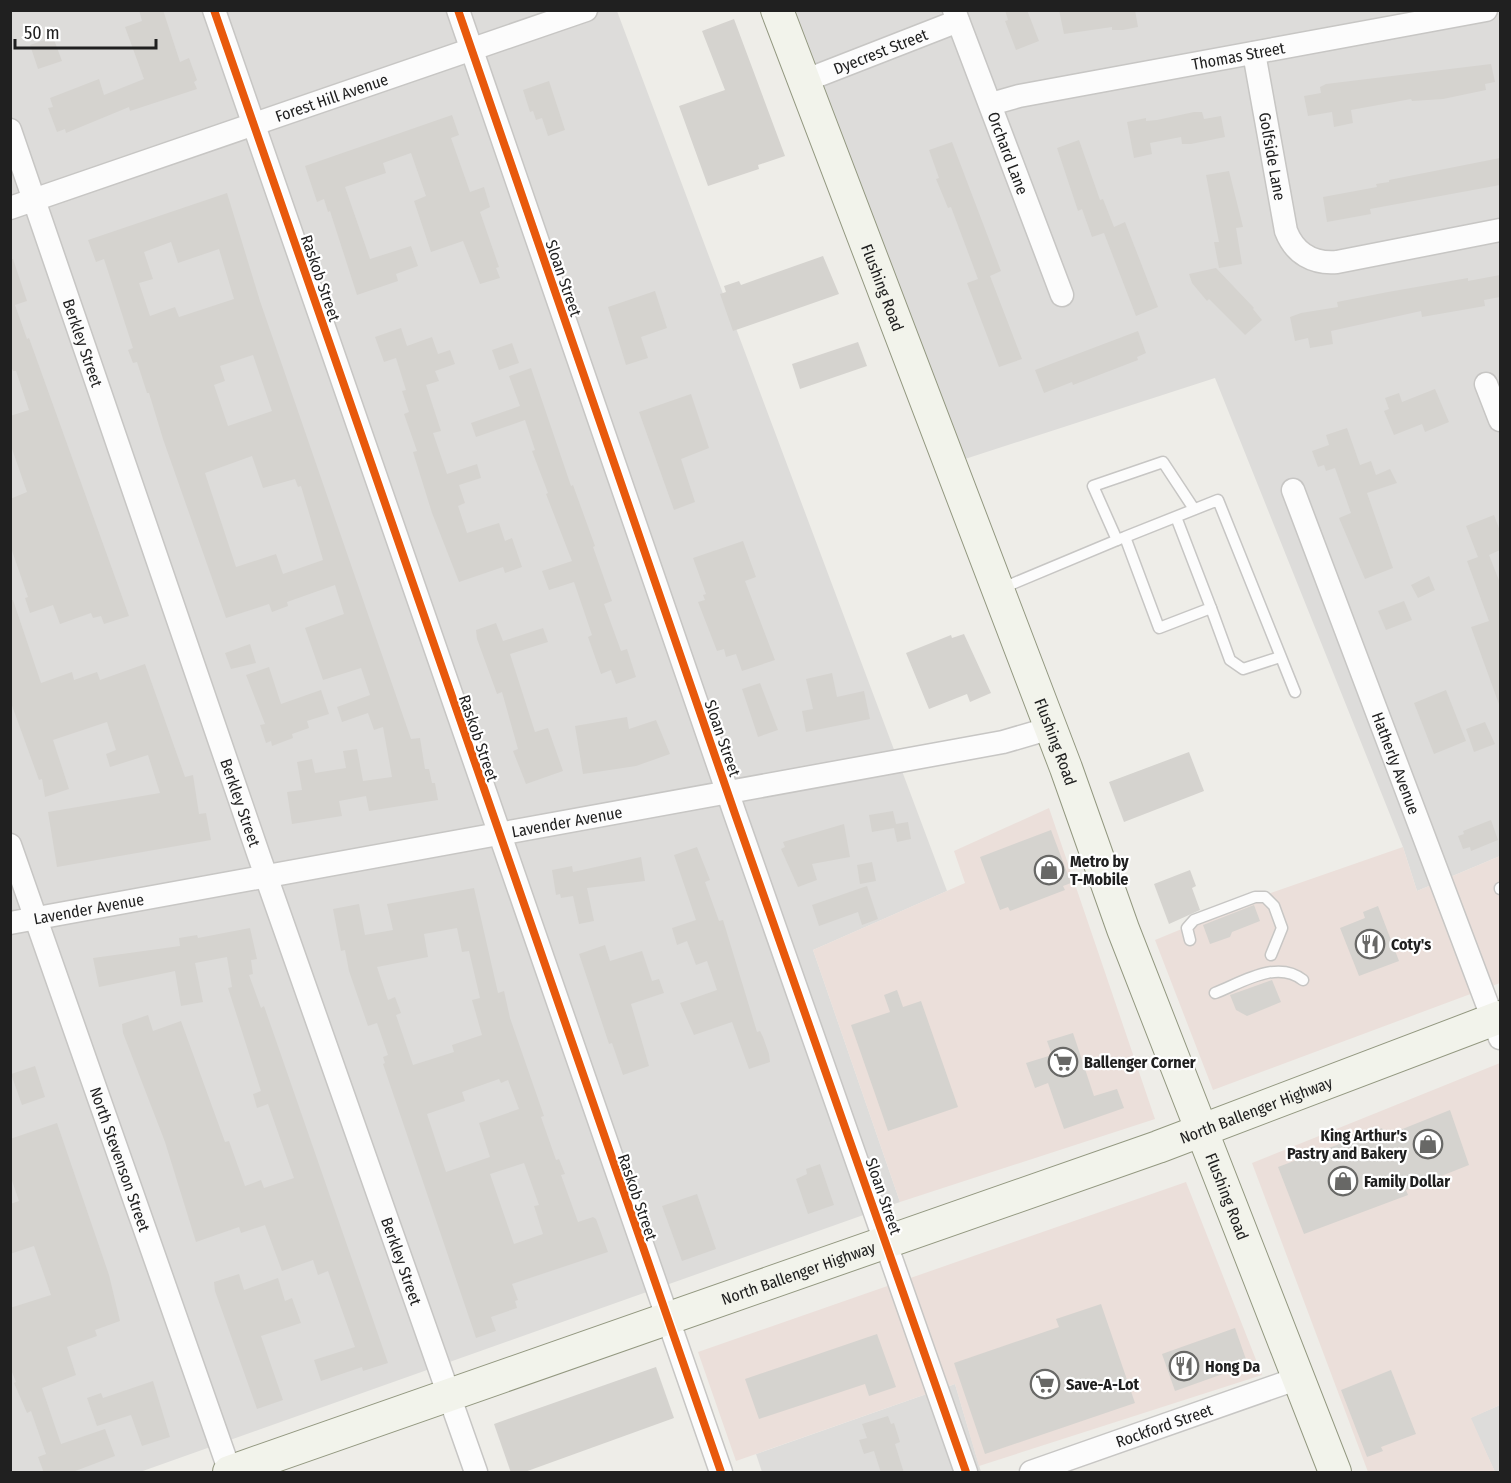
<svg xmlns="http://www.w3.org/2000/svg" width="1511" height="1483" font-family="'Fira Sans Condensed',sans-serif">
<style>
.residential{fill:#dddcda}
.commercial{fill:#ebdfda}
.building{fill:#d5d3cf;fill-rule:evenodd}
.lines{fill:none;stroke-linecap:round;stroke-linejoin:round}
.lane-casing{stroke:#c7c6c4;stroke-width:13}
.street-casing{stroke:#c7c6c4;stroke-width:25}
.secondary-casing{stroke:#939880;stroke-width:34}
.lane{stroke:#fcfcfc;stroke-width:10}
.street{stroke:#fcfcfc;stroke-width:22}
.secondary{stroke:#f2f3eb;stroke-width:32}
.cycleway-casing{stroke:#fff;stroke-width:11}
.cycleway{stroke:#e8590c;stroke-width:8}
.labels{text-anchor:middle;stroke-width:4.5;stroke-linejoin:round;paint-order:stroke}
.street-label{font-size:16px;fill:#202020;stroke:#fff}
.poi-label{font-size:16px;font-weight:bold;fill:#202020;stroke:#fff;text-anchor:start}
</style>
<rect width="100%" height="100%" fill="#eeede8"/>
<g class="residential">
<path d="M 10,11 L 617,11 L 947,891 L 813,950 L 900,1202 L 140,1472 L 11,1472 Z"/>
<path d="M 790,11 L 1500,11 L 1500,856 L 1417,891 L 1403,847 L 1215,378 L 965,459 Z"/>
<path d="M 955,1384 L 981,1472 L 762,1472 L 756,1454 Z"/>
<path d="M 1500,1405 L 1500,1472 L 1495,1472 L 1470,1418 Z"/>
</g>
<g class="commercial">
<path d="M 1049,808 L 1155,1119 L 900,1202 L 813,950 L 965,883 L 954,851 Z"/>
<path d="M 1403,847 L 1417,891 L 1500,856 L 1500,983 L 1213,1090 L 1155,940 L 1262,896 Z"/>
<path d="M 1500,1063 L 1500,1405 L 1471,1418 L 1495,1472 L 1368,1472 L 1252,1163 Z"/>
<path d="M 1186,1182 L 1262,1375 L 979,1466 L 955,1384 L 736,1461 L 698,1352 Z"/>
</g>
<g class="building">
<path d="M 139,10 L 163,10 L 180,62 L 189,58 L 197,80 L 194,82 L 197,89 L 130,111 L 129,107 L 66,133 L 65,129 L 57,132 L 48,108 L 53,107 L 50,98 L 99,79 L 104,95 L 144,79 L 125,27 L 142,21 Z"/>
<path d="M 1005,10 L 1027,10 L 1039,41 L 1016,50 L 1005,21 L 1008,20 Z"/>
<path d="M 1059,10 L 1135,10 L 1138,27 L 1123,30 L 1112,30 L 1112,27 L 1064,34 Z"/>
<path d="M 734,19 L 785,156 L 758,165 L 759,169 L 708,186 L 679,106 L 725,90 L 702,31 Z"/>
<path d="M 53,37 L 62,61 L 38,69 L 30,45 Z"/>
<path d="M 1491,64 L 1495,82 L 1485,84 L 1486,90 L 1443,99 L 1412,101 L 1411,99 L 1351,110 L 1353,123 L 1334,127 L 1332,112 L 1308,116 L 1304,96 L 1321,93 L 1320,87 L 1326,84 Z"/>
<path d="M 549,81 L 565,130 L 548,136 L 542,118 L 536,120 L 533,111 L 530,112 L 523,90 Z"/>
<path d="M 1194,112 L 1202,112 L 1204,119 L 1221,116 L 1225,137 L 1191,144 L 1182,144 L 1181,137 L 1150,143 L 1152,154 L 1134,158 L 1127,122 L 1146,118 L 1146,121 L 1157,120 Z"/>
<path d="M 452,115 L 459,135 L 451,138 L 470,192 L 484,187 L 490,207 L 480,212 L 499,267 L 496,268 L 500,278 L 480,284 L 463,241 L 431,252 L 414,201 L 426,196 L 411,153 L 383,163 L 386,173 L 345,187 L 370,259 L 411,246 L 418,266 L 396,274 L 398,281 L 357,295 L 330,211 L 328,212 L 324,199 L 317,202 L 305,166 Z"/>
<path d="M 1079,140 L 1100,200 L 1103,199 L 1114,227 L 1125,222 L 1158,307 L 1136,316 L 1104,233 L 1092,237 L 1082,209 L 1078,211 L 1057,148 Z"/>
<path d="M 952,142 L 1001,271 L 990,276 L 1022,359 L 999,367 L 967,283 L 978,279 L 951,207 L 948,208 L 936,179 L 939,178 L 929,150 Z"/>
<path d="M 1500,158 L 1500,185 L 1370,209 L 1371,214 L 1327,222 L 1323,197 L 1377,187 L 1376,184 L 1389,182 L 1389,180 Z"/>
<path d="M 1229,171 L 1243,227 L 1236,228 L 1242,264 L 1219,268 L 1214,242 L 1219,242 L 1206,175 Z"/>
<path d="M 227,193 L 260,301 L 411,739 L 420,738 L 425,769 L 429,769 L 432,783 L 435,783 L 438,800 L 369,811 L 366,796 L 339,801 L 342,816 L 292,824 L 287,792 L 302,790 L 297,762 L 312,759 L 315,773 L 346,768 L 343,751 L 357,749 L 363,781 L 392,777 L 383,727 L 374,730 L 368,713 L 342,722 L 337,707 L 370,695 L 361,668 L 323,680 L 305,628 L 344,614 L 335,585 L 287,602 L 288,606 L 272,612 L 269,604 L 226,618 L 163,439 L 149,393 L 147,393 L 137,362 L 133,363 L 128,350 L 133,348 L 104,259 L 96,262 L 88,240 ZM 171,242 L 178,263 L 219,249 L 234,299 L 179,317 L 175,307 L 150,316 L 139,283 L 153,279 L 144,252 ZM 253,355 L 272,411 L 228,426 L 214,385 L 225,381 L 220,366 ZM 252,456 L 263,488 L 295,479 L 298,487 L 301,486 L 323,560 L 283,574 L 276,554 L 236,567 L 205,473 Z"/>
<path d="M 823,256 L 839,294 L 733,331 L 720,294 L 726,292 L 724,286 L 739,281 L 741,285 Z"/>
<path d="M 10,259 L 13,259 L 27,301 L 15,305 L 27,339 L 29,338 L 129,616 L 104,624 L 101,616 L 93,618 L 91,613 L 60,624 L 53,605 L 30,613 L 25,598 L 28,597 L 10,545 L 10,499 L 27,492 L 10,443 L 10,416 L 29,410 L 16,371 L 13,371 L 10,363 Z"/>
<path d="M 1216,268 L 1254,308 L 1253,309 L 1262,320 L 1245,335 L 1209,299 L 1207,301 L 1192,283 L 1189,274 Z"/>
<path d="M 1500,275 L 1500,297 L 1484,300 L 1485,306 L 1422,317 L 1421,311 L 1331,331 L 1333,344 L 1310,348 L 1308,338 L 1295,341 L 1290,317 L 1301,313 L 1338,307 L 1337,302 L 1388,292 L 1468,278 L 1468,281 Z"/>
<path d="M 655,291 L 667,328 L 641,337 L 648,358 L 626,365 L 608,307 Z"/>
<path d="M 401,328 L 407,346 L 432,337 L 438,354 L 450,350 L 455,364 L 435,371 L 439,381 L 426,385 L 441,431 L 433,433 L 447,474 L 477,464 L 481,478 L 459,485 L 465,503 L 458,506 L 467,533 L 499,523 L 505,541 L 512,538 L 522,567 L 505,573 L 503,567 L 459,582 L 432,513 L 413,452 L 417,451 L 404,414 L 409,412 L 402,391 L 406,390 L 396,358 L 384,362 L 375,337 Z"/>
<path d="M 1138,331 L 1146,353 L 1137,357 L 1138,360 L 1073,385 L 1072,382 L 1044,393 L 1035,370 Z"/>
<path d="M 858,342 L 867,366 L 800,389 L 792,364 Z"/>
<path d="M 512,343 L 519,363 L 499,370 L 492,350 Z"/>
<path d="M 531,368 L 571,486 L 573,485 L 595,546 L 593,547 L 612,601 L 604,604 L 621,651 L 627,649 L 636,677 L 616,684 L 611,670 L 601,674 L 588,637 L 592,635 L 574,582 L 549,590 L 542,571 L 572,561 L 546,494 L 548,493 L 532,451 L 535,450 L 525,420 L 476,437 L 471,423 L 520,406 L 509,376 Z"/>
<path d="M 1435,389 L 1449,422 L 1425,432 L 1422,424 L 1394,435 L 1384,411 L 1389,409 L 1385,398 L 1399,393 L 1402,402 Z"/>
<path d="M 691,394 L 709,448 L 681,459 L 695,502 L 674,510 L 639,412 Z"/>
<path d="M 1347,428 L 1360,465 L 1371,461 L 1376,475 L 1390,469 L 1397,483 L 1367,493 L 1393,568 L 1365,579 L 1339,518 L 1351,513 L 1335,468 L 1326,471 L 1324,465 L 1318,467 L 1312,451 L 1329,445 L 1326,435 Z"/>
<path d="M 1494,515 L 1500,531 L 1500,550 L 1489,555 L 1500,583 L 1500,707 L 1471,627 L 1489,621 L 1467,561 L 1478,557 L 1466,526 Z"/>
<path d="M 743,541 L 756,577 L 745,581 L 775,660 L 742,671 L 736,654 L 726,657 L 724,649 L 717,651 L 698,602 L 705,600 L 703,595 L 706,594 L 693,558 Z"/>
<path d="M 1429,576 L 1435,590 L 1418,598 L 1411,585 Z"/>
<path d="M 10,600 L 13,600 L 41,683 L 72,672 L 74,680 L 97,672 L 100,680 L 145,664 L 185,777 L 193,775 L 199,814 L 206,813 L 211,840 L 57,867 L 48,812 L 160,793 L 148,755 L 110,767 L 106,754 L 116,750 L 107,722 L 53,740 L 69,789 L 45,797 L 42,779 L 39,780 L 10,700 Z"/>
<path d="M 1404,601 L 1412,620 L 1386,630 L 1378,611 Z"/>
<path d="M 496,623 L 503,641 L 543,628 L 548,642 L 510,654 L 535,732 L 548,728 L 563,771 L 526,784 L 513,751 L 518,749 L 502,692 L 497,694 L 477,639 L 476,630 Z"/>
<path d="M 964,634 L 991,693 L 970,702 L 967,694 L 929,709 L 906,653 L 951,635 L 952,638 Z"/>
<path d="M 250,644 L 256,663 L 231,669 L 225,653 Z"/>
<path d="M 269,667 L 281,704 L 321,690 L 329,714 L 307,721 L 309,728 L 292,734 L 293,738 L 272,746 L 271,741 L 266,743 L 260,725 L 265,724 L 246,675 Z"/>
<path d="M 832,673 L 837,697 L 864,691 L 870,719 L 806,732 L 802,711 L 813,709 L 806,679 Z"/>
<path d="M 760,683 L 778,730 L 758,737 L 742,689 Z"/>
<path d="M 1446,690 L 1466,741 L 1434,754 L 1414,703 Z"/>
<path d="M 627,717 L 629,729 L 656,720 L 670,754 L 636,766 L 583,774 L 575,726 Z"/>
<path d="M 1485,722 L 1495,744 L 1474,752 L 1466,729 Z"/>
<path d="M 1189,752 L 1204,791 L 1124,822 L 1109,782 Z"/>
<path d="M 893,811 L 896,824 L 908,822 L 911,839 L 897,842 L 894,828 L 872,832 L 869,815 Z"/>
<path d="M 1491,820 L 1498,840 L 1471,851 L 1470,847 L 1463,849 L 1458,836 L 1464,834 L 1463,831 Z"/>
<path d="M 844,824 L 850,857 L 812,864 L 817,880 L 798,887 L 781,849 L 785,847 L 783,842 Z"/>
<path d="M 1051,830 L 1071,883 L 1063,886 L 1065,890 L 1010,911 L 1008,907 L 1000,910 L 980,857 Z"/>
<path d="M 697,847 L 710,880 L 705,882 L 719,921 L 723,920 L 757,1032 L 760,1031 L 763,1037 L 769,1054 L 770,1062 L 749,1069 L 732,1022 L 694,1035 L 680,1003 L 717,990 L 707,961 L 696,965 L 687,941 L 677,945 L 672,928 L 696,920 L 674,855 Z"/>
<path d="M 641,857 L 645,881 L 587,888 L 594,921 L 579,924 L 573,896 L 561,898 L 560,894 L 556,895 L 552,870 L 572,866 L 573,872 Z"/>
<path d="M 872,862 L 876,881 L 860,884 L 857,865 Z"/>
<path d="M 1190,870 L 1196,886 L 1192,888 L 1200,910 L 1169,924 L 1154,884 Z"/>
<path d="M 867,886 L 878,919 L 862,925 L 858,912 L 819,926 L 812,905 Z"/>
<path d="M 474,888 L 498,993 L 504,991 L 510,1018 L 544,1116 L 541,1117 L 556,1160 L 559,1159 L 565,1174 L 561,1175 L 578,1222 L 593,1217 L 596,1219 L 608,1252 L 512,1284 L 518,1300 L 515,1301 L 517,1308 L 491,1317 L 496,1331 L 476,1338 L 383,1064 L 385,1063 L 383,1057 L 388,1055 L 377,1023 L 368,1026 L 349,971 L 345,950 L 341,951 L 333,909 L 359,904 L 365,935 L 393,930 L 387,904 ZM 457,928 L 462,952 L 469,951 L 480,998 L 472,1000 L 482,1035 L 452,1045 L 454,1052 L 413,1065 L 396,1015 L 401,1013 L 395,997 L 388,1000 L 377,967 L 428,957 L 424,934 ZM 499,1079 L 501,1083 L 508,1080 L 519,1109 L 479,1123 L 490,1157 L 446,1172 L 427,1114 L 465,1101 L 462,1092 ZM 524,1163 L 539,1205 L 534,1206 L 543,1234 L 514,1244 L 490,1174 Z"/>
<path d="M 1254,905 L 1260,921 L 1232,932 L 1230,937 L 1210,944 L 1203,925 Z"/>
<path d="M 1378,906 L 1399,961 L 1359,976 L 1340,928 L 1365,918 L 1363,912 Z"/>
<path d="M 250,928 L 257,959 L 251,960 L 253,974 L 249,975 L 261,1008 L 264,1006 L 388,1363 L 363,1371 L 362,1367 L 321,1381 L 314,1360 L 355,1347 L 328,1271 L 318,1275 L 313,1260 L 282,1271 L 265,1225 L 241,1233 L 239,1227 L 196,1242 L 165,1142 L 123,1033 L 122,1024 L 148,1015 L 153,1031 L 181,1021 L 225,1142 L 229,1141 L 245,1186 L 261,1180 L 264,1188 L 294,1178 L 268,1104 L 257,1108 L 253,1094 L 261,1091 L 228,988 L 232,987 L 227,957 L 195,963 L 203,1002 L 181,1006 L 175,971 L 99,987 L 93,958 L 180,946 L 179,938 L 197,935 L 198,938 Z"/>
<path d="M 605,945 L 610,961 L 642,951 L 652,981 L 659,979 L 664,993 L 631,1004 L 649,1066 L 623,1075 L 612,1043 L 609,1044 L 579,954 Z"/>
<path d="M 1272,980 L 1281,1002 L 1247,1016 L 1236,1010 L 1230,995 Z"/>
<path d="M 897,990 L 903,1007 L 921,1001 L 958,1107 L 888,1131 L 851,1025 L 890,1012 L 884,995 Z"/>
<path d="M 1073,1033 L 1094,1096 L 1117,1089 L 1124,1108 L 1064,1129 L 1048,1083 L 1035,1088 L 1026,1063 L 1052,1055 L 1047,1041 Z"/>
<path d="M 35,1066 L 45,1097 L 22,1105 L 11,1074 Z"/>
<path d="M 1450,1110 L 1469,1165 L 1406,1190 L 1408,1195 L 1304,1234 L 1278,1167 L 1382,1128 L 1385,1136 Z"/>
<path d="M 57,1123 L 109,1275 L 120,1321 L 95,1330 L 97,1336 L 67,1347 L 76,1375 L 42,1388 L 61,1444 L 105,1429 L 115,1456 L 70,1473 L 44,1473 L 38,1457 L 46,1454 L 31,1411 L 27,1413 L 14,1383 L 16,1382 L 10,1367 L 10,1308 L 51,1295 L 34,1246 L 10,1254 L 10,1204 L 19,1201 L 10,1175 L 10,1139 Z"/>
<path d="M 820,1164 L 834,1205 L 808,1214 L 796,1179 L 807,1174 L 806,1169 Z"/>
<path d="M 697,1194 L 716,1249 L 682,1261 L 662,1206 Z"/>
<path d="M 239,1274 L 244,1290 L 278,1278 L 285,1301 L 292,1298 L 301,1323 L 261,1336 L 283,1400 L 257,1409 L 215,1291 L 214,1282 Z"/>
<path d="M 1101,1304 L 1135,1403 L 985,1454 L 954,1363 L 1059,1327 L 1056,1319 Z"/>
<path d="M 1235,1328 L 1248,1365 L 1175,1391 L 1162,1354 Z"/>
<path d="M 877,1334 L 896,1387 L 869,1396 L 865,1384 L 759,1419 L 745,1379 Z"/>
<path d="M 656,1367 L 674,1418 L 522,1473 L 511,1473 L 494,1424 Z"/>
<path d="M 1391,1370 L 1416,1434 L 1381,1447 L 1383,1451 L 1367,1457 L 1341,1390 Z"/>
<path d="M 153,1381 L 170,1437 L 142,1446 L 131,1415 L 97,1426 L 87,1398 L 101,1393 L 103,1398 Z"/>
<path d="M 888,1416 L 891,1424 L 894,1423 L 900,1442 L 895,1444 L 904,1473 L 881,1473 L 874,1451 L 864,1454 L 859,1440 L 867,1438 L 862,1424 Z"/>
</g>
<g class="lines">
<g class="lane-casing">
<g id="lane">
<path d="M 1176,517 L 1211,608 L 1159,628 L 1125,537 L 1218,500 L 1295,692"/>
<path d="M 1117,540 L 1093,486 L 1163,462 L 1194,509"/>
<path d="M 1000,589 L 1122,538"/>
<path d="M 1211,608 L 1230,660 L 1243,669 L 1280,657"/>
<path d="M 1500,889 L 1500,888"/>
<path d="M 1190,940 L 1187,928 L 1194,920 L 1255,897 L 1265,897 L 1274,906 L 1282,928 L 1271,955"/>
<path d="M 1215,993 C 1241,983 1277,959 1303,980"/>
</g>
</g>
<g class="street-casing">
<g id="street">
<path d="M 214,10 L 721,1472"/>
<path d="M 458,10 L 735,814 L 966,1472"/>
<path id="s1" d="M 954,10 L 1062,295"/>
<path id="s2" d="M 1254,53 L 1286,231 C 1295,254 1313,264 1337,262 L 1500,230"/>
<path id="s3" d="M 804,81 L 958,21"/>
<path id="s4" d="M 991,104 L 1019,96 L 1486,10"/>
<path id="s5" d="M 10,130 L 259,856 L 476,1472"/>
<path id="s6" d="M 10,208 L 586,10"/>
<path d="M 1486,384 L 1500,420"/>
<path id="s7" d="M 1293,490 L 1500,1038"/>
<path id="s8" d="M 10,845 L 230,1472"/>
<path id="s9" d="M 10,923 L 1003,742 L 1051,728"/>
<path id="s10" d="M 1031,1472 L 1296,1379"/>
</g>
</g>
<g class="secondary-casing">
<g id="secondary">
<path id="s11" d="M 777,10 L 1066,768 L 1123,929 L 1335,1472"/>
<path id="s12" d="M 229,1472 L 1158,1147 L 1500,1017"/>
</g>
</g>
<use href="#lane" class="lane"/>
<use href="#street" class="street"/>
<use href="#secondary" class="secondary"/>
<g class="cycleway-casing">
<g id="cycleway">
<path d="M 214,10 L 721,1472"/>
<path d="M 458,10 L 735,814 L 966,1472"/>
</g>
</g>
<use href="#cycleway" class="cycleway"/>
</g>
<defs>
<g id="shop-ring" transform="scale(1.5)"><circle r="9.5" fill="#fff" stroke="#686866" stroke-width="1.5"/><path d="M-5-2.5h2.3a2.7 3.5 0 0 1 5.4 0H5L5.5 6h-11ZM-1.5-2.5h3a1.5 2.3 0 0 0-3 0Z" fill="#686866"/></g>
<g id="restaurant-ring" transform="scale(1.5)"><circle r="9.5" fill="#fff" stroke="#686866" stroke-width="1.5"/><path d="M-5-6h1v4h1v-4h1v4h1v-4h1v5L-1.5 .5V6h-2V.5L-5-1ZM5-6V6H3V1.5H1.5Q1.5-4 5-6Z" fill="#686866"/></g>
<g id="supermarket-ring" transform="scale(1.5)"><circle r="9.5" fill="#fff" stroke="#686866" stroke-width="1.5"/><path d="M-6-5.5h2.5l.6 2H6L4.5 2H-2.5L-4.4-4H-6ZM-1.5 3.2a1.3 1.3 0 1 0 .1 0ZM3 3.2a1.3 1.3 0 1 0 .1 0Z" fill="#686866"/></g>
</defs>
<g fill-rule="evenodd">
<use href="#shop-ring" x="1049" y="870"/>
<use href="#restaurant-ring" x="1370" y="944"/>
<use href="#supermarket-ring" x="1063" y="1062"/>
<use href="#shop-ring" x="1428" y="1144"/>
<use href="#shop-ring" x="1343" y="1181"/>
<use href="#restaurant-ring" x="1184" y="1366"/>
<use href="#supermarket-ring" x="1045" y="1384"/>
</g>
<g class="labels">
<g class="street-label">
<text dy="6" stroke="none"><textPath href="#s3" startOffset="82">Dyecrest Street</textPath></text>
<text dy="6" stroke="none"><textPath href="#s4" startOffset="252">Thomas Street</textPath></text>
<text dy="6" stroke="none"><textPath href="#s6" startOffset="340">Forest Hill Avenue</textPath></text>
<text dy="6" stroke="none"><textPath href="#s1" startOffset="153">Orchard Lane</textPath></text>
<text dy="6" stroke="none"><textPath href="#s2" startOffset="105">Golfside Lane</textPath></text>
<text transform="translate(321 278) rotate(71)" y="6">Raskob Street</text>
<text transform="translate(564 278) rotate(71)" y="6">Sloan Street</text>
<text dy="6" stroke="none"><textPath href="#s11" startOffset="297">Flushing Road</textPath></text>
<text dy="6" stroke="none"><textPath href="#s5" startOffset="225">Berkley Street</textPath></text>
<text transform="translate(479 738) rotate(71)" y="6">Raskob Street</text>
<text transform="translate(723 738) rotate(71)" y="6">Sloan Street</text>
<text dy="6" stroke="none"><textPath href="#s11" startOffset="783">Flushing Road</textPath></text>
<text dy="6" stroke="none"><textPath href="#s7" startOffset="292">Hatherly Avenue</textPath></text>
<text dy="6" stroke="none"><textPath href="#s5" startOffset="711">Berkley Street</textPath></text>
<text dy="6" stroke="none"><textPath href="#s9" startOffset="566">Lavender Avenue</textPath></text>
<text dy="6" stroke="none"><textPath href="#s9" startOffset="80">Lavender Avenue</textPath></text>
<text dy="6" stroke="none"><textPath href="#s12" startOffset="1089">North Ballenger Highway</textPath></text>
<text dy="6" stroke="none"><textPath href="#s8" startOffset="333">North Stevenson Street</textPath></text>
<text transform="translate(884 1196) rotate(71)" y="6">Sloan Street</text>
<text transform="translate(638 1197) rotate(71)" y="6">Raskob Street</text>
<text dy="6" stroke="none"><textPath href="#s11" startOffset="1269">Flushing Road</textPath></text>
<text dy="6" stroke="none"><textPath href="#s5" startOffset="1197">Berkley Street</textPath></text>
<text dy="6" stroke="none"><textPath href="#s12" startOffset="603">North Ballenger Highway</textPath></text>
<text dy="6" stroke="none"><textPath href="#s10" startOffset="141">Rockford Street</textPath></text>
</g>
<g class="poi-label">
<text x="1070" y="867">Metro by<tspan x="1070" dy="18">T-Mobile</tspan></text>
<text x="1391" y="950">Coty's</text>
<text x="1084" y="1068">Ballenger Corner</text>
<text x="1407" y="1141" text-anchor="end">King Arthur's<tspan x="1407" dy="18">Pastry and Bakery</tspan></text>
<text x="1364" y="1187">Family Dollar</text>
<text x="1205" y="1372">Hong Da</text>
<text x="1066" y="1390">Save-A-Lot</text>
</g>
</g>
<rect width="1511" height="1483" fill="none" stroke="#202020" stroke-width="24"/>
<path d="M15 39v9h141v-9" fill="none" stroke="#202020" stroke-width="3"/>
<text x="24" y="39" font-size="18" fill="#202020" stroke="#ffffff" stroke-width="4.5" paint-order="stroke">50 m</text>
</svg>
